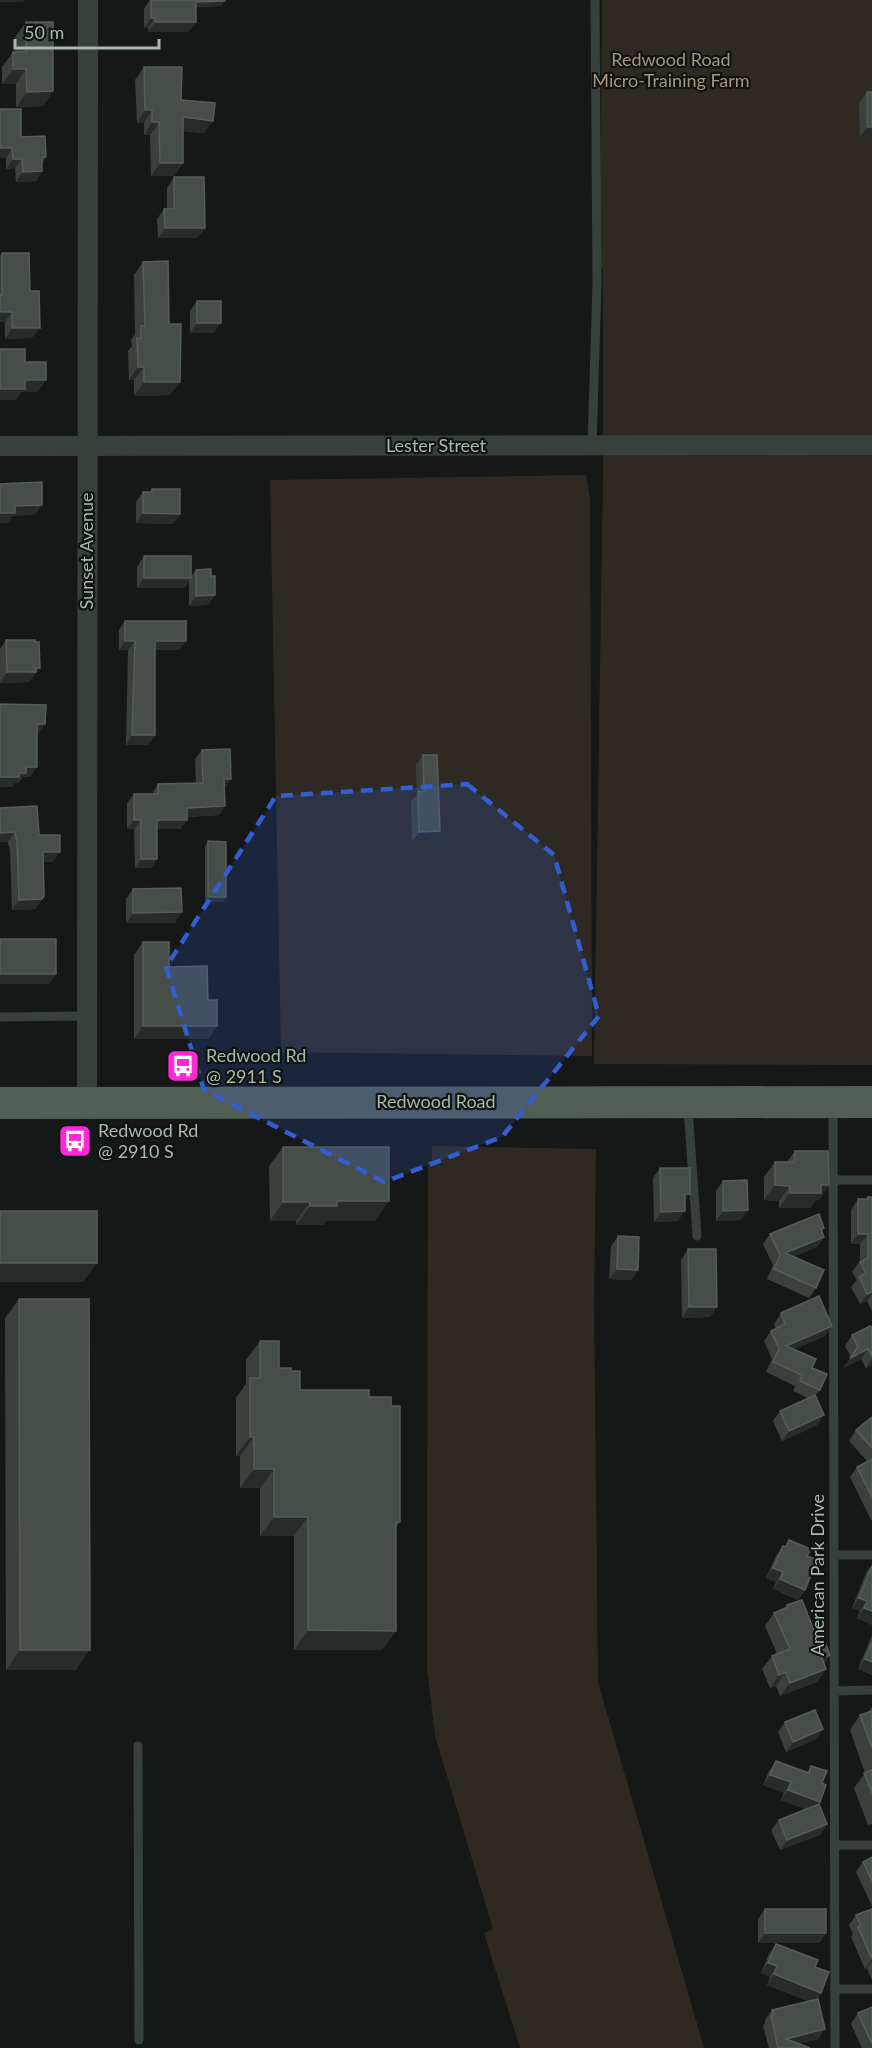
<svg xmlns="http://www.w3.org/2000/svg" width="872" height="2048" font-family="Lato,sans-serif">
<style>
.green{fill:#2e2a23}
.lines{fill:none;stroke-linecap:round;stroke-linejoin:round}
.lane{stroke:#38403b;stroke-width:9}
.street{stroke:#38403b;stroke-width:20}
.primary{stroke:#525d56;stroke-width:32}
.wall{fill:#3b403d}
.shaded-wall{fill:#272b29}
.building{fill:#474d49;stroke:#565e58;stroke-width:1.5}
.marked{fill:#325ed1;fill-opacity:0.2;stroke:#325ed1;stroke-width:4.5;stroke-dasharray:12 8;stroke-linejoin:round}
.labels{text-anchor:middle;stroke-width:4.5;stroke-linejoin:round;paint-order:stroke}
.park-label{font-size:18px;fill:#a6957c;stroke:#111312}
.street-label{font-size:18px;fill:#a7baab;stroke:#111312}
.poi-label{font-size:18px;fill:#a7baab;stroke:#111312;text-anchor:start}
</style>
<rect width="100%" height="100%" fill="#161817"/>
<g class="green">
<path d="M 602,0 L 872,0 L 872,1065 L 594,1064 L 603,475 L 603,269 L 600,268 Z"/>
<path d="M 586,475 L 590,499 L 592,1056 L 281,1052 L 270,480 Z"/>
<path d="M 432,1146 L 596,1149 L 594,1303 L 598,1682 L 704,2048 L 520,2048 L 484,1933 L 493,1929 L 435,1736 L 427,1668 L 428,1162 L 432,1161 Z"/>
</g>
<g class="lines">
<g class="lane">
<path d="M 592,445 L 597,284 L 595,0"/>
<path d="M 0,1017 L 87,1016"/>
<path d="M 688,1107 L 697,1236"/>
<path d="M 833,1107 L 835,2048"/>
<path d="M 834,1180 L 872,1180"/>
<path d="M 835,1555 L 872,1555"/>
<path d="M 835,1691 L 872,1690"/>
<path d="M 138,1746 L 139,2040"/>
<path d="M 835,1845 L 872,1845"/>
<path d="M 835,1989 L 872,1989"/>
</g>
<g class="street">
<path d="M 0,446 L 872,445"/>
<path d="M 87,1102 L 88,0"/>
</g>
<path class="primary" d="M 0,1103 L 872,1102"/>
</g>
<g class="wall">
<path d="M 150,0 L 225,0 L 221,6 L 196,7 L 196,22 L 188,32 L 148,32 L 148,28 L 144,28 L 144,9 Z"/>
<path d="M 26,22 L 53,91 L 43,106 L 16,107 L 16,84 L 2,84 L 2,67 L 13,52 L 15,52 L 15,37 Z"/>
<path d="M 144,67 L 181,100 L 204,133 L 183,131 L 183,163 L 174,176 L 151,176 L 150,135 L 144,135 L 144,123 L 137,123 L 135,80 Z"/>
<path d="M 867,92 L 872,137 L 860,137 L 859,102 Z"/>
<path d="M 21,137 L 46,157 L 42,163 L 42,171 L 36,181 L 16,182 L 15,168 L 6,169 L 6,158 L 0,158 Z"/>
<path d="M 174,177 L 205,228 L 197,238 L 158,238 L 157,219 L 164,209 L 167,209 L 167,188 Z"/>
<path d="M 2,253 L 30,291 L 32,338 L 5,339 L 5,322 L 0,322 L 0,256 Z"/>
<path d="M 143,262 L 169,324 L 170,395 L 134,396 L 134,380 L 129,380 L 128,351 L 132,346 L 131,340 L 135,334 L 134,275 Z"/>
<path d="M 197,301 L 221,323 L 213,333 L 190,333 L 190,311 Z"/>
<path d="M 152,489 L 180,514 L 173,524 L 136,523 L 136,502 L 143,492 L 150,492 Z"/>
<path d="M 144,556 L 191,576 L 196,570 L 211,576 L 215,595 L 208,605 L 189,606 L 189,581 L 184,588 L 137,588 L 137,567 Z"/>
<path d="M 125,621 L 179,650 L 155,650 L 155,735 L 148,745 L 126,745 L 128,650 L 119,650 L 119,630 Z"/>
<path d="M 6,640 L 32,678 L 31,678 L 29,682 L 0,683 L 0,649 Z"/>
<path d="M 202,750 L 224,788 L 219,815 L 187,817 L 187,820 L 180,829 L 157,829 L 157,859 L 151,868 L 135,868 L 134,829 L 127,829 L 127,803 L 134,794 L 152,794 L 158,784 L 196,783 L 195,759 Z"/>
<path d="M 423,755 L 440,831 L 433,841 L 412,842 L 411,802 L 417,794 L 416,765 Z"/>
<path d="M 0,808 L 39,835 L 53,862 L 43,862 L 44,897 L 35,909 L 12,910 L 10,851 Z"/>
<path d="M 208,841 L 226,897 L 223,902 L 205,902 L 205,847 Z"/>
<path d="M 133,889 L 175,923 L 126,923 L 126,899 Z"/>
<path d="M 143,942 L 169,967 L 208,1000 L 217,1026 L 208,1039 L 134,1039 L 134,955 Z"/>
<path d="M 283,1147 L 375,1221 L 326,1221 L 323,1225 L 296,1225 L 296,1221 L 270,1221 L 269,1166 Z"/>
<path d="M 795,1151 L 829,1185 L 819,1200 L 816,1200 L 810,1208 L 779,1208 L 779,1201 L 764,1200 L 764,1177 L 775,1162 L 787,1162 Z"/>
<path d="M 660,1168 L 685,1201 L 678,1221 L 654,1222 L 653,1178 Z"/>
<path d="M 723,1181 L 741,1220 L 716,1221 L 716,1191 Z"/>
<path d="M 868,1197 L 872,1197 L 872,1311 L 867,1301 L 860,1304 L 851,1287 L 857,1280 L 852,1272 L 860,1261 L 860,1244 L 851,1244 L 851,1210 L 858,1199 L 866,1199 Z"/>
<path d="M 824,1228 L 822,1232 L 824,1237 L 817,1247 L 794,1256 L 816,1288 L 809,1298 L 767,1279 L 773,1265 L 763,1244 L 770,1234 Z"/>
<path d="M 618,1236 L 638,1270 L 631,1280 L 609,1279 L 611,1246 Z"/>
<path d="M 688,1249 L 717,1307 L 710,1317 L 682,1318 L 681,1260 Z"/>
<path d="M 19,1299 L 76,1670 L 6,1670 L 5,1318 Z"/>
<path d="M 781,1313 L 825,1336 L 794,1349 L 812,1368 L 820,1390 L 815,1396 L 817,1425 L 782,1441 L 773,1421 L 780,1411 L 808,1398 L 793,1391 L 795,1386 L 766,1372 L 772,1359 L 764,1341 L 771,1331 L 776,1329 L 774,1324 Z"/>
<path d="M 872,1327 L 872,1365 L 866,1368 L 861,1359 L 843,1368 L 851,1357 L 845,1346 L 852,1335 Z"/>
<path d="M 260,1341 L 279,1368 L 291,1371 L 300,1390 L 369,1397 L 391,1406 L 400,1522 L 396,1527 L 396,1631 L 382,1650 L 294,1650 L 294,1536 L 260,1536 L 260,1488 L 240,1488 L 240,1456 L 236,1456 L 236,1398 L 246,1384 L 246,1360 Z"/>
<path d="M 872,1417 L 872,1520 L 871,1520 L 850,1477 L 857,1467 L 867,1461 L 849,1441 L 856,1430 Z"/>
<path d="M 789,1540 L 807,1556 L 805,1590 L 798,1600 L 773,1589 L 776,1582 L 766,1578 L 776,1556 L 783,1546 L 785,1547 Z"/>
<path d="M 872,1564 L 872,1625 L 857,1618 L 860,1611 L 852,1608 L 866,1573 Z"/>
<path d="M 787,1605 L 830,1655 L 824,1664 L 826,1669 L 817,1682 L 780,1696 L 776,1686 L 770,1688 L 762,1669 L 772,1656 L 777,1654 L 765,1626 L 774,1613 L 786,1608 Z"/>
<path d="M 872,1635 L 872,1675 L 858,1669 Z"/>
<path d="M 872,1707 L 872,1824 L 868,1825 L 854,1788 L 865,1773 L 850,1730 L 860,1715 L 867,1713 Z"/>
<path d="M 785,1722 L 816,1739 L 786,1752 L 778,1732 Z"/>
<path d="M 776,1761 L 807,1772 L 811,1766 L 820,1802 L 818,1805 L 827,1824 L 820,1835 L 780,1850 L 771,1830 L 779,1820 L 806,1809 L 781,1800 L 784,1793 L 763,1785 L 769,1771 Z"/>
<path d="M 872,1857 L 872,1906 L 856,1872 L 863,1862 Z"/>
<path d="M 765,1909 L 826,1933 L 819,1943 L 758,1943 L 758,1919 Z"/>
<path d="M 872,1909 L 872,1980 L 867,1968 L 865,1969 L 851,1937 L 853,1934 L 849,1925 L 856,1915 Z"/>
<path d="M 776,1944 L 815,1967 L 821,1993 L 817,1999 L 825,2029 L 818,2039 L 799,2044 L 810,2048 L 769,2048 L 763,2026 L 765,2023 L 765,2020 L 772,2010 L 808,2001 L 767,1985 L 770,1977 L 761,1973 L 769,1954 Z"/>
<path d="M 872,2007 L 872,2048 L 862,2048 L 851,2024 L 858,2013 Z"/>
</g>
<g class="shaded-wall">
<path d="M 0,0 L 24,0 L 23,2 L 0,2 Z"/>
<path d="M 225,1 L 221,6 L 176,7 L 180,2 Z"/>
<path d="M 151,18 L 155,18 L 148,28 L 144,28 Z"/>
<path d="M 155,22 L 196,22 L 188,32 L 148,32 Z"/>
<path d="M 13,69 L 26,69 L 16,84 L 2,84 Z"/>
<path d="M 53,91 L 43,106 L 16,107 L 27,92 Z"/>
<path d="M 145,110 L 152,110 L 144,123 L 137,123 Z"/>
<path d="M 183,117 L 213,121 L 204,133 L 174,130 Z"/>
<path d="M 152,122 L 159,122 L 150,135 L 144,135 Z"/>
<path d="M 867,127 L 872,127 L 872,137 L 860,137 Z"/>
<path d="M 0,148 L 12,148 L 6,158 L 0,158 Z"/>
<path d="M 13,159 L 22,159 L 15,168 L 6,169 Z"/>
<path d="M 160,163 L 183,163 L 174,176 L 151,176 Z"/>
<path d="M 42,171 L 36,181 L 16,182 L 23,172 Z"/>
<path d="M 165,228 L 205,228 L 197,238 L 158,238 Z"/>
<path d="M 0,312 L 12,312 L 5,322 L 0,322 Z"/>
<path d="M 197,323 L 221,323 L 213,333 L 190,333 Z"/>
<path d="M 12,328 L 40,328 L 32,338 L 5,339 Z"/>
<path d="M 138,367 L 144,367 L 134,380 L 129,380 Z"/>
<path d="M 25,380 L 46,380 L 38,392 L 22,392 L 16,400 L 0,400 L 0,389 Z"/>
<path d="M 144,382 L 180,382 L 170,395 L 134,396 Z"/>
<path d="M 42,505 L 35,515 L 13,516 L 8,523 L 0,523 L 0,513 L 15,506 Z"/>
<path d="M 143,513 L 180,514 L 173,524 L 136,523 Z"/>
<path d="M 144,578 L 191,578 L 184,588 L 137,588 Z"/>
<path d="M 215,595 L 208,605 L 189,606 L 196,596 Z"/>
<path d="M 125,641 L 135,641 L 128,650 L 119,650 Z"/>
<path d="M 155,641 L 186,641 L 179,650 L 148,650 Z"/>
<path d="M 36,668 L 40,668 L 29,682 L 0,683 L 7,672 Z"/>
<path d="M 37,724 L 45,724 L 38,734 L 30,734 Z"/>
<path d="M 132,735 L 155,735 L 148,745 L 126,745 Z"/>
<path d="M 26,767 L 37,767 L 30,777 L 23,777 L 19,783 L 15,783 L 12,787 L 0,787 L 0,777 L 19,773 Z"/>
<path d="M 224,779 L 231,779 L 225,788 Z"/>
<path d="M 225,806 L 219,815 L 180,817 L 187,808 Z"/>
<path d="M 134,820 L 141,820 L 134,829 L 127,829 Z"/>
<path d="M 157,820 L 187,820 L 180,829 L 151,829 Z"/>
<path d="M 440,831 L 433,841 L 412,842 L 419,832 Z"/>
<path d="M 15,832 L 8,842 L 0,842 L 0,833 Z"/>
<path d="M 43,852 L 60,852 L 53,862 L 36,862 Z"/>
<path d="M 141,859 L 157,859 L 151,868 L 135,868 Z"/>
<path d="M 44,897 L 35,909 L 12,910 L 19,900 Z"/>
<path d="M 208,897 L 226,897 L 223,902 L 205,902 Z"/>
<path d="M 182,912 L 175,923 L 126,923 L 133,913 Z"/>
<path d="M 0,974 L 56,974 L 49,984 L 0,984 Z"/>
<path d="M 143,1026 L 217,1026 L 208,1039 L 134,1039 Z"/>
<path d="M 775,1185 L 790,1186 L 779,1201 L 764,1200 Z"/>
<path d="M 821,1185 L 829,1185 L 819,1200 L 816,1200 L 810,1208 L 779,1208 L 790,1193 Z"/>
<path d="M 685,1194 L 690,1194 L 683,1204 Z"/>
<path d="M 337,1201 L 389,1201 L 375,1221 L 326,1221 L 323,1225 L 296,1225 L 310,1206 Z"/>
<path d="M 283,1202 L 310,1202 L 296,1221 L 270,1221 Z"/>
<path d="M 748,1210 L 741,1220 L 716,1221 L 723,1211 Z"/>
<path d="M 685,1211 L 678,1221 L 654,1222 L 661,1212 Z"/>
<path d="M 858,1234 L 868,1234 L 860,1244 L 851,1244 Z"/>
<path d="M 824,1237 L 817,1247 L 778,1263 L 785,1253 Z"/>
<path d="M 0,1263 L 97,1263 L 83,1282 L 0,1282 Z"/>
<path d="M 617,1269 L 638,1270 L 631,1280 L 609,1279 Z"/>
<path d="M 872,1292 L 872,1294 L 867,1301 L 860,1304 L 867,1294 Z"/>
<path d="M 689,1307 L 717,1307 L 710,1317 L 682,1318 Z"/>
<path d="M 832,1326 L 825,1336 L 779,1356 L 786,1346 Z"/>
<path d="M 868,1349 L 861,1359 L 843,1368 L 850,1358 Z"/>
<path d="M 872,1359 L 872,1365 L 866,1368 Z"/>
<path d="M 824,1415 L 817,1425 L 782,1441 L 789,1431 Z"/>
<path d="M 250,1437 L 254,1437 L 240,1456 L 236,1456 Z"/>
<path d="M 254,1469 L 274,1469 L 260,1488 L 240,1488 Z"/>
<path d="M 274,1517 L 308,1517 L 294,1536 L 260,1536 Z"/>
<path d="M 773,1568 L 783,1572 L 776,1582 L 766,1578 Z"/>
<path d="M 780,1579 L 805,1590 L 798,1600 L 773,1589 Z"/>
<path d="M 859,1598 L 867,1601 L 860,1611 L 852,1608 Z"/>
<path d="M 864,1608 L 872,1611 L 872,1625 L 857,1618 Z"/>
<path d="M 308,1630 L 396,1631 L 382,1650 L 294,1650 Z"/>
<path d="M 20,1650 L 90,1650 L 76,1670 L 6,1670 Z"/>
<path d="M 830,1655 L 821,1668 L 822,1658 Z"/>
<path d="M 865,1659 L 872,1662 L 872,1675 L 858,1669 Z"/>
<path d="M 826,1669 L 817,1682 L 780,1696 L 790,1683 Z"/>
<path d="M 786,1672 L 776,1686 L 770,1688 L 779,1675 Z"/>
<path d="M 823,1729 L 816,1739 L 786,1752 L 793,1742 Z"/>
<path d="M 770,1775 L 791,1782 L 784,1793 L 763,1785 Z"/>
<path d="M 788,1790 L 820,1802 L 813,1812 L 781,1800 Z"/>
<path d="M 827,1824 L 820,1835 L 780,1850 L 787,1840 Z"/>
<path d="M 765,1933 L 826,1933 L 819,1943 L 758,1943 Z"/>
<path d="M 872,1959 L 872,1961 L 867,1968 L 865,1969 Z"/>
<path d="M 768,1963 L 777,1966 L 770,1977 L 761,1973 Z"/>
<path d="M 774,1974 L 821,1993 L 814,2003 L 767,1985 Z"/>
<path d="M 825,2029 L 818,2039 L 782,2048 L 786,2039 Z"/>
</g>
<g class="building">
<path d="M 151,0 L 196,0 L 196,22 L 155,22 L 155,18 L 151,18 Z"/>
<path d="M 196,0 L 225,0 L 225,1 L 196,2 Z"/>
<path d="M 26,22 L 53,22 L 53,91 L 27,92 L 26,69 L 13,69 L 13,52 L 26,52 Z"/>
<path d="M 144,67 L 182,67 L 181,100 L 215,103 L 213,121 L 183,117 L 183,163 L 160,163 L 159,122 L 152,122 L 152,110 L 145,110 Z"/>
<rect x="867" y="92" width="5" height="35"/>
<path d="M 0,109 L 21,109 L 21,137 L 45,136 L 46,157 L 42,157 L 42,171 L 23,172 L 22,159 L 13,159 L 12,148 L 0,148 Z"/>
<path d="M 174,177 L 204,177 L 205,228 L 165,228 L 164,209 L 174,209 Z"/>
<path d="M 2,253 L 29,253 L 30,291 L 39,291 L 40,328 L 12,328 L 12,312 L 0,312 L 0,295 L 2,295 Z"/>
<path d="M 168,261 L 169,324 L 181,324 L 180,382 L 144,382 L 144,367 L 138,367 L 137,338 L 141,338 L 141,326 L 145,326 L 143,262 Z"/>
<rect x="197" y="301" width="24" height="22"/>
<path d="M 0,349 L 25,349 L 25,362 L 46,362 L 46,380 L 25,380 L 25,389 L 0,389 Z"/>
<path d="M 42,482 L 42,505 L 15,506 L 15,513 L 0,513 L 0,484 Z"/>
<path d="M 152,489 L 180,489 L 180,514 L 143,513 L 143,492 L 152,492 Z"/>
<rect x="144" y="556" width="47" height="22"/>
<path d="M 211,569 L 211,576 L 215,576 L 215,595 L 196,596 L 196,570 Z"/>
<path d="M 125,621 L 186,621 L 186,641 L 155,641 L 155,735 L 132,735 L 135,641 L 125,641 Z"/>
<path d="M 6,640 L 35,640 L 35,642 L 39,642 L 40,668 L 36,668 L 36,672 L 7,672 Z"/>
<path d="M 0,704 L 46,705 L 45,724 L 37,724 L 37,767 L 26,767 L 26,773 L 19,773 L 19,777 L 0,777 Z"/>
<path d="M 230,749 L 231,779 L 224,779 L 225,806 L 187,808 L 187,820 L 157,820 L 157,859 L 141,859 L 141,820 L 134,820 L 134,794 L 158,794 L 158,784 L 203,783 L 202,750 Z"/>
<path d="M 423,755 L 437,755 L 440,831 L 419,832 L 418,792 L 424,791 Z"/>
<path d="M 37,806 L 39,835 L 60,835 L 60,852 L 43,852 L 44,897 L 42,897 L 42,899 L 19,900 L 17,841 L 15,832 L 0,833 L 0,808 Z"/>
<path d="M 208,841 L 226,842 L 226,897 L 208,897 Z"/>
<path d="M 181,888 L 182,912 L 133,913 L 133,889 Z"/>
<rect x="0" y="939" width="56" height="35"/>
<path d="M 143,942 L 169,942 L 169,967 L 207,966 L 208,1000 L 217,1000 L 217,1026 L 143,1026 Z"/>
<path d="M 283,1147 L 389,1147 L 389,1201 L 337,1201 L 337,1206 L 310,1206 L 310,1202 L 283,1202 Z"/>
<path d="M 795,1151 L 828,1151 L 829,1185 L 821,1185 L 821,1193 L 790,1193 L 790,1186 L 775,1185 L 775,1162 L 794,1162 Z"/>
<path d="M 660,1168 L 690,1168 L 690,1194 L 685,1194 L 685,1211 L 661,1212 Z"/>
<path d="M 747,1180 L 748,1210 L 723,1211 L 723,1181 Z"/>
<path d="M 868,1197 L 872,1197 L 872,1292 L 867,1294 L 859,1277 L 866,1273 L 860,1262 L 868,1258 L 868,1234 L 858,1234 L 858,1199 L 868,1199 Z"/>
<rect x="0" y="1211" width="97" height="52"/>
<path d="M 819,1214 L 824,1228 L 821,1229 L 824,1237 L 785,1253 L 824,1270 L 816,1288 L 774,1269 L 780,1255 L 770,1234 Z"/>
<path d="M 618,1236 L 639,1237 L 638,1270 L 617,1269 Z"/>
<path d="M 688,1249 L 716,1249 L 717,1307 L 689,1307 Z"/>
<path d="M 819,1296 L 832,1326 L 786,1346 L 816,1359 L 812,1368 L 827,1374 L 820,1390 L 800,1381 L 802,1375 L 773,1362 L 779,1349 L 771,1331 L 785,1324 L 781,1313 Z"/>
<path d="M 19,1299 L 89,1299 L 90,1650 L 20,1650 Z"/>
<path d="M 870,1326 L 872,1327 L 872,1356 L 868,1349 L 850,1358 L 858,1347 L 852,1335 Z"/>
<path d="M 260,1341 L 279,1341 L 279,1368 L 291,1368 L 291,1371 L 300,1371 L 300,1390 L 369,1390 L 369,1397 L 391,1397 L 391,1406 L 400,1406 L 400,1522 L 396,1522 L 396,1631 L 308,1630 L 308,1517 L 274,1517 L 274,1469 L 254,1469 L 254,1437 L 250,1437 L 250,1378 L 260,1378 Z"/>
<path d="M 815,1395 L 824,1415 L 789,1431 L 780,1411 Z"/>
<path d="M 872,1417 L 872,1448 L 856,1430 Z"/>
<path d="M 872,1459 L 872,1497 L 857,1467 Z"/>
<path d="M 789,1540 L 811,1549 L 807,1556 L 817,1560 L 805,1590 L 780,1579 L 783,1572 L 773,1568 L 783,1546 L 786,1547 Z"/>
<path d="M 872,1566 L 872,1611 L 864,1608 L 867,1601 L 859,1598 Z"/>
<path d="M 802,1600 L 817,1638 L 823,1636 L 830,1655 L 822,1658 L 826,1669 L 790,1683 L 786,1672 L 779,1675 L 772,1656 L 790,1649 L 774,1613 L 788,1607 L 787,1605 Z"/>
<path d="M 872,1642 L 872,1662 L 865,1659 Z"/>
<path d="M 815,1710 L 823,1729 L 793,1742 L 785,1722 Z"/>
<path d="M 872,1711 L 872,1748 L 860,1715 Z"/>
<path d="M 776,1761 L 809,1773 L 811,1766 L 827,1771 L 822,1783 L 826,1785 L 820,1802 L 788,1790 L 791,1782 L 770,1775 Z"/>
<path d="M 872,1770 L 872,1793 L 864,1773 Z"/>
<path d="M 819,1804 L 827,1824 L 787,1840 L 779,1820 Z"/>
<path d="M 872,1857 L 872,1881 L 863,1862 Z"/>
<rect x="765" y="1909" width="61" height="24"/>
<path d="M 872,1909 L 872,1959 L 858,1927 L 861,1926 L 856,1915 Z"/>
<path d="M 776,1944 L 818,1960 L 815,1967 L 829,1972 L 821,1993 L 774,1974 L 777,1966 L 768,1963 Z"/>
<path d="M 818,1999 L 825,2029 L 786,2039 L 810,2048 L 778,2048 L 771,2016 L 773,2015 L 772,2010 Z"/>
<path d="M 872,2007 L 872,2044 L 858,2013 Z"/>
</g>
<path class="marked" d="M 467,784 L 554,855 L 599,1016 L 502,1137 L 384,1182 L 204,1090 L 166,967 L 276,796 Z"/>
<defs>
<g id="bus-square" transform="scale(1.725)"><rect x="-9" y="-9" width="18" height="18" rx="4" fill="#ff27d6" stroke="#111312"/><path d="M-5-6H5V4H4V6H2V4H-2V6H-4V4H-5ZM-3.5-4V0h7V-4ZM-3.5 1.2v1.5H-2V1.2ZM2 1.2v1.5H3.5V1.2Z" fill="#fff"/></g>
</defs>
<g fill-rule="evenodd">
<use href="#bus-square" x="183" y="1066"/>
<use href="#bus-square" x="75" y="1141"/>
</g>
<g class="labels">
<g class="park-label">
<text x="671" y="66">Redwood Road<tspan x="671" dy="21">Micro-Training Farm</tspan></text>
</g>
<g class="street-label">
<text x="436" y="452">Lester Street</text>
<text transform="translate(87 551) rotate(-90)" y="6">Sunset Avenue</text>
<text x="436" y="1108">Redwood Road</text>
<text transform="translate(818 1575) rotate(-90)" y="6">American Park Drive</text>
</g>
<g class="poi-label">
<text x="206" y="1062">Redwood Rd<tspan x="206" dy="21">@ 2911 S</tspan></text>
<text x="98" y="1137">Redwood Rd<tspan x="98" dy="21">@ 2910 S</tspan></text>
</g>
</g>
<path d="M15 39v9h144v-9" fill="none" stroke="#a7baab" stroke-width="3"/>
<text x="24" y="39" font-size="18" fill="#a7baab" stroke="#111312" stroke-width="4.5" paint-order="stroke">50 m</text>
</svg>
